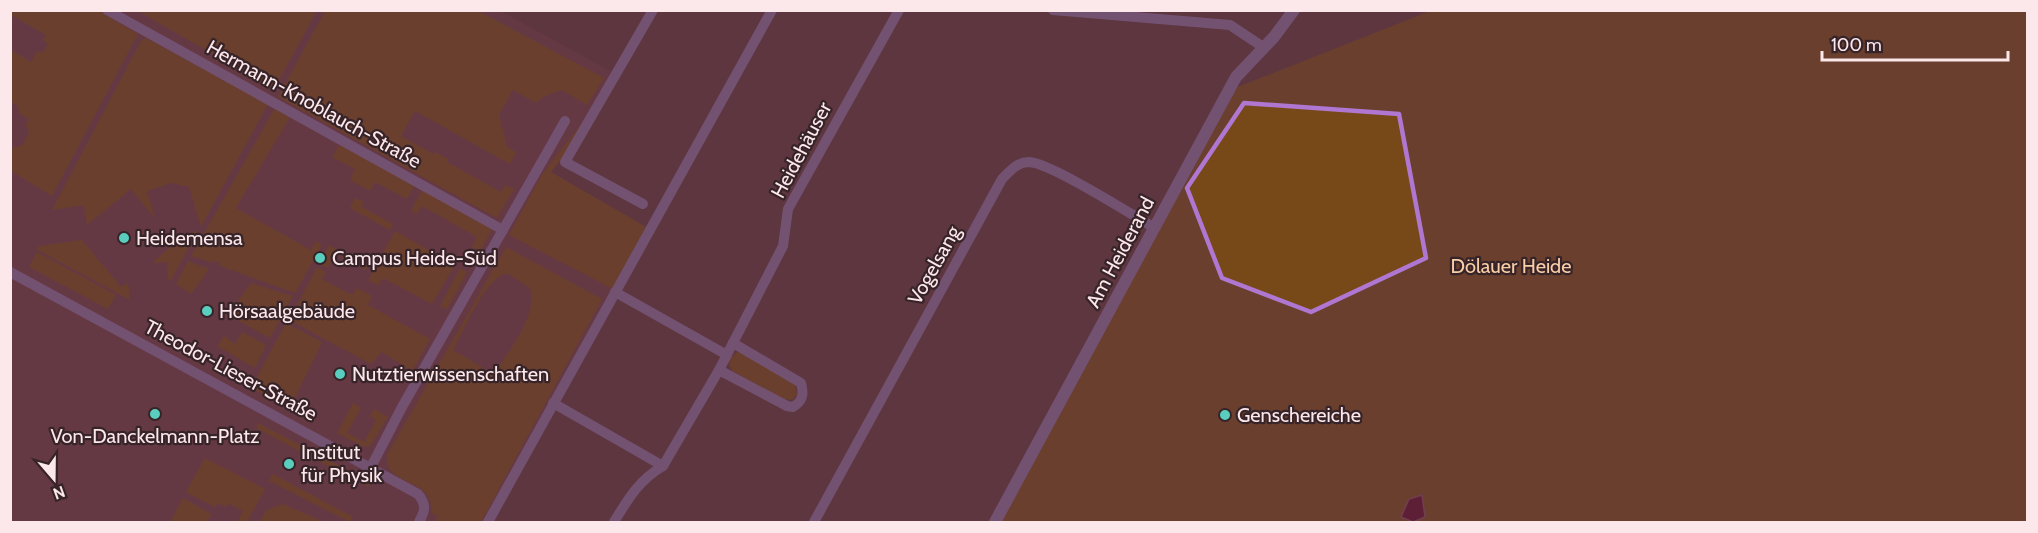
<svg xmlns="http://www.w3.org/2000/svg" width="2038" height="533" font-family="Cabin,sans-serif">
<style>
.built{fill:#6d3d4a}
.green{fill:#784918;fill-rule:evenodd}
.water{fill:#5b042a;stroke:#8b4864;stroke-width:1.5}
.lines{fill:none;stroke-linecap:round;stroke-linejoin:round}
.minor{stroke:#8b72ae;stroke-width:10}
.tertiary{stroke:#8b72ae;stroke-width:12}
.marked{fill:none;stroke:#af77d1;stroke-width:4.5;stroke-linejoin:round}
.poi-dot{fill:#59cebe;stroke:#372429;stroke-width:2}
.labels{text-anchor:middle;stroke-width:4.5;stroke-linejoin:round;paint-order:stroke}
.street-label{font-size:20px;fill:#fce7eb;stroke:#372429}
.poi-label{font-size:20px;fill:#fce7eb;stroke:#372429;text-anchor:start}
.park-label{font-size:20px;fill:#f9cda6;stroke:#372429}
</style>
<rect width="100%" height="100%" fill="#5e3640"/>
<path class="built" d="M 10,11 L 500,11 L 612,72 L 572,145 L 551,172 L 646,227 L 486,522 L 11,522 Z"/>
<g class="green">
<path d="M 11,11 L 99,11 L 138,34 L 52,196 L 11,171 L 11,148 L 23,145 L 29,131 L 25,125 L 29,119 L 19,113 L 18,106 L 11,102 L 11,50 L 31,62 L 37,51 L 43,53 L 48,44 L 43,41 L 46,35 L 11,15 Z"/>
<path d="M 138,11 L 317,10 L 317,11 L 274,89 Z"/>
<path d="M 325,11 L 483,11 L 482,13 L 604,78 L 587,105 L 562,90 L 545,96 L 536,103 L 513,90 L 499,114 L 507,147 L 516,152 L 510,164 L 415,111 L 401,136 L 433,154 L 435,152 L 448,159 L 447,162 L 501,192 L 505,185 L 514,189 L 497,218 L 278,97 Z"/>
<path d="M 1430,11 L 2027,11 L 2027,522 L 995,522 L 1235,88 Z"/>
<path d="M 146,38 L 268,104 L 201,227 L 189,187 L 172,183 L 147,191 L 155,219 L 131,189 L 87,225 L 84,205 L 52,210 L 141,41 Z"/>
<path d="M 275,108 L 290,117 L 236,208 L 311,250 L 316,241 L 322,245 L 295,293 L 220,266 L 220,262 L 214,261 L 213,263 L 191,256 Z"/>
<path d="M 588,115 L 572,145 L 551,172 L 646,227 L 613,289 L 509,235 L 541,176 Z"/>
<path d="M 340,144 L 415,185 L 407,199 L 375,182 L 370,191 L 350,180 L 355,169 L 332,157 Z"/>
<path d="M 422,190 L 492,229 L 480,251 L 472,247 L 477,237 L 422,206 L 417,214 L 411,211 Z"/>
<path d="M 355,198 L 364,202 L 362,207 L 393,224 L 390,230 L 350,208 Z"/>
<path d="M 198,231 L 171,280 L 168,279 L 167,262 L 152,263 L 176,242 L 171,237 Z"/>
<path d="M 395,231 L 455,265 L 432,304 L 383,278 L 378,286 L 368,280 Z"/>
<path d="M 82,240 L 121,287 L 128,283 L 130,300 L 36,249 L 39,246 Z"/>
<path d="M 329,245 L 368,266 L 365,270 L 336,254 L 328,268 L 319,264 Z"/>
<path d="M 506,247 L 602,299 L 481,522 L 435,522 L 438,516 L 431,513 C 435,476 384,488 387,455 ZM 507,273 L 530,288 C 537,318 512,344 498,369 L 493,373 L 485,372 L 482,367 L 453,350 C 464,330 485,278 507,273 Z"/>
<path d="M 37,252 L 116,295 L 108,309 L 29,267 Z"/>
<path d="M 188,261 L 209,269 L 191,294 L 176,284 Z"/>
<path d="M 317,267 L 326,272 L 322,279 L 352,295 L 357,288 L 372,296 L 368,305 L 430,339 L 412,371 L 382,352 L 371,364 L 289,320 Z"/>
<path d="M 460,268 L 467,272 L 447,309 L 440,306 Z"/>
<path d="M 251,283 L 293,296 L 270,338 L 228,315 Z"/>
<path d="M 286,323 L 322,342 L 292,404 L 304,411 L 302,415 L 251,388 Z"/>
<path d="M 242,332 L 266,345 L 255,368 L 217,346 L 224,336 L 235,344 Z"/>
<path d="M 737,352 L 744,353 L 795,384 L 797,395 L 792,400 L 784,399 L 732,371 L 728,361 Z"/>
<path d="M 353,403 L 361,408 L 347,433 L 364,442 L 376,420 L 370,416 L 374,409 L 388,417 L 369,447 L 362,446 L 337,433 Z"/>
<path d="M 258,423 L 371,482 L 368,487 L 256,428 Z"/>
<path d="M 205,458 L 265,489 L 247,522 L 237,522 L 243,511 L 228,503 L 226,507 L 218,503 L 215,507 L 186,492 Z"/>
<path d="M 273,474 L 353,517 L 350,522 L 269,481 Z"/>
<path d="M 183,498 L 211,514 L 207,522 L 170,522 Z"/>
<path d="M 283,504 L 324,522 L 259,522 L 267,510 Z"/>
</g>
<path class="water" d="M 1422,495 L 1425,517 L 1413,522 L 1401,517 L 1409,499 Z"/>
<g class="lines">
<g class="minor">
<path d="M 107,10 L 503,230"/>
<path d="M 1053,10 L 1230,25 L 1263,47"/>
<path d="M 643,204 L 565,162 L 653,10"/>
<path d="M 10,272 L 418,494 C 427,505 425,511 419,522"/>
<path d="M 615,292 L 727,355"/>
<path d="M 719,370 L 787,406 L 793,407 C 803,401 804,394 801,383 L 733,343"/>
<path d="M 553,403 L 663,466"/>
<path d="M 371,467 L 402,407 L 565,121"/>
<path d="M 488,522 L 772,10"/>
<path d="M 614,522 C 628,499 639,480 663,466 L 719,370 L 783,246 L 788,209 L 899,10"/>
<path d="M 814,522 L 1002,179 C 1010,171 1017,162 1029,162 C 1051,163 1132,215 1155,228"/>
</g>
<path class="tertiary" d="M 995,522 L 1236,77 L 1274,37 L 1294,10"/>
</g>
<path d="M0 0H2038V533H0ZM 1244,103 L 1399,114 L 1426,258 L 1311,312 L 1222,278 L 1187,188 Z" fill="#5e3640" fill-opacity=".55" fill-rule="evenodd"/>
<path class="marked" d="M 1244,103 L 1399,114 L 1426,258 L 1311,312 L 1222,278 L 1187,188 Z"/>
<g class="poi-dot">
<circle cx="124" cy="238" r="6"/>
<circle cx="320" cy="258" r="6"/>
<circle cx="207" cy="311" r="6"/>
<circle cx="340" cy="374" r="6"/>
<circle cx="155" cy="414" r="6"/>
<circle cx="1225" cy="415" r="6"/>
<circle cx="289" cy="464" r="6"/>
</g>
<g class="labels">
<g class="street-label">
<text transform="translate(314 104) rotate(29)" y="7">Hermann-Knoblauch-Straße</text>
<text transform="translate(801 150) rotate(-62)" y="7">Heidehäuser</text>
<text transform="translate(1120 252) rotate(-62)" y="7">Am Heiderand</text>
<text transform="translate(934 265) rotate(-61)" y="7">Vogelsang</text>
<text transform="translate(231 370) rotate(28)" y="7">Theodor-Lieser-Straße</text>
</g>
<g class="poi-label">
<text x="136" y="245">Heidemensa</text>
<text x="332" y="265">Campus Heide-Süd</text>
<text x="219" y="318">Hörsaalgebäude</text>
<text x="352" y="381">Nutztierwissenschaften</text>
<text x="1237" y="422">Genschereiche</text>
<text x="155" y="443" text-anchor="middle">Von-Danckelmann-Platz</text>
<text x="301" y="459">Institut<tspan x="301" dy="23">für Physik</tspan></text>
</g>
<g class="park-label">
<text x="1511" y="273">Dölauer Heide</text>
</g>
</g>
<rect width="2038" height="533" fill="none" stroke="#fce7eb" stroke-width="24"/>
<g transform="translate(54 479) rotate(160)" stroke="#372429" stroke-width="4.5" paint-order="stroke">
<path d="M0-4.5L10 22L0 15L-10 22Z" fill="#fce7eb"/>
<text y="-9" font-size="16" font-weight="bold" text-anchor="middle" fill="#fce7eb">N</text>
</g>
<path d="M1822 51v9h186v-9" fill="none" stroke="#fce7eb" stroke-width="3"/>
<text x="1831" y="51" font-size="18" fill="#fce7eb" stroke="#372429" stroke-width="4.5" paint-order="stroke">100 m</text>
</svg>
